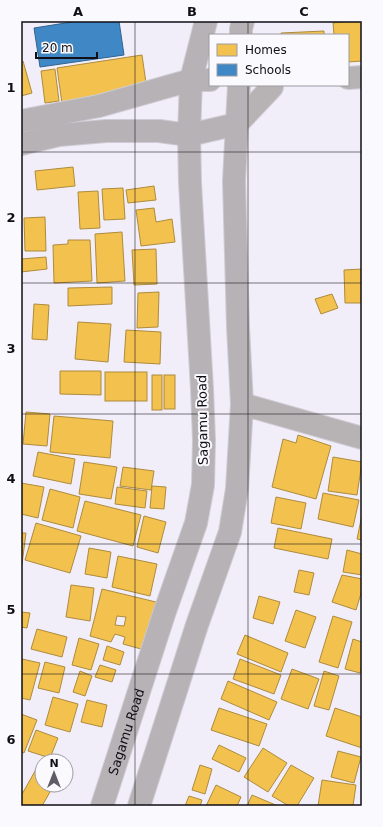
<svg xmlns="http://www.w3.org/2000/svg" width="383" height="827" font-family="'DejaVu Sans',sans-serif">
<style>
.homes{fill:#f2c14e;stroke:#ae8b3d;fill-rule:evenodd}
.schools{fill:#3f88c5;stroke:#316390}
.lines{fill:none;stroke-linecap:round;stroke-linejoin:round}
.street-casing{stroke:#cecbd4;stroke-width:24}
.secondary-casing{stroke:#cecbd4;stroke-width:24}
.highway-casing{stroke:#cecbd4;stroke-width:24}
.street{stroke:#b7b3b5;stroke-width:22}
.secondary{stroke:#b6b2b6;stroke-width:22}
.highway{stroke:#b6b2b5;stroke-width:22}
.grid{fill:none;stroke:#110e16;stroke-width:1;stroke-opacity:0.55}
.labels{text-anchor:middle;stroke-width:4;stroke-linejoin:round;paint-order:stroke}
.street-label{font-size:13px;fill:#110e16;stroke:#faf9fe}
.neatline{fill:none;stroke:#110e16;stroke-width:1.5}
.grid-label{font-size:13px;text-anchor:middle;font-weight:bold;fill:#110e16}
</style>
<rect width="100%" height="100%" fill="#f1eef9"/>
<g class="homes">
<path d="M 350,21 L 362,21 L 362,61 L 348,62 L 348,35 L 334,35 L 333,23 Z"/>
<path d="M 324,31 L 324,35 L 281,35 L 281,33 Z"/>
<path d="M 142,55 L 147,90 L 62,103 L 57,68 Z"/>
<path d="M 23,61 L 32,93 L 21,96 L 21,62 Z"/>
<path d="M 55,69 L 59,101 L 45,103 L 41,71 Z"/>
<path d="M 73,167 L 75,186 L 37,190 L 35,171 Z"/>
<path d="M 154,186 L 156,200 L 128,203 L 126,190 Z"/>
<path d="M 123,188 L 125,219 L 104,220 L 102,189 Z"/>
<path d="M 98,191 L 100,228 L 80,229 L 78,192 Z"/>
<path d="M 154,208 L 156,222 L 172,219 L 175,242 L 141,246 L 136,210 Z"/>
<path d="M 45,217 L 46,251 L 25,251 L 24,218 Z"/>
<path d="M 122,232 L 125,281 L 97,283 L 95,234 Z"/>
<path d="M 68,240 L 90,240 L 92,281 L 54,283 L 53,245 L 68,244 Z"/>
<path d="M 156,249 L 157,284 L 134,285 L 132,250 Z"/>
<path d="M 46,257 L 47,269 L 21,272 L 21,259 Z"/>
<path d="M 362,269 L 362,303 L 345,303 L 344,270 Z"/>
<path d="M 112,287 L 112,304 L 68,306 L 68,288 Z"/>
<path d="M 159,292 L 158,327 L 137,328 L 138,293 Z"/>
<path d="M 332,294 L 338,308 L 321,314 L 315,299 Z"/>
<path d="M 34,304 L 49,305 L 47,340 L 32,339 Z"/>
<path d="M 78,322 L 111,324 L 108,362 L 75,359 Z"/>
<path d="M 126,330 L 161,332 L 160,364 L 124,362 Z"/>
<path d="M 60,371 L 101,371 L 101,395 L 60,394 Z"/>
<rect x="105" y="372" width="42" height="29"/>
<rect x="152" y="375" width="10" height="35"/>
<rect x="164" y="375" width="11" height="34"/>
<path d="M 26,412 L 50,414 L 47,446 L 23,444 Z"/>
<path d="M 54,416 L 113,421 L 110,458 L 50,452 Z"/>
<path d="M 298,435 L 331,446 L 316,499 L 272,487 L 283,439 L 296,443 Z"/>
<path d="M 38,452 L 75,459 L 71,484 L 33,476 Z"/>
<path d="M 333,457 L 362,462 L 357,495 L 328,491 Z"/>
<path d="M 84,462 L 117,467 L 111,499 L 79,494 Z"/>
<path d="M 123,467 L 154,471 L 151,490 L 120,486 Z"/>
<path d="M 21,483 L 44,487 L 38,518 L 21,514 Z"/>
<path d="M 152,486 L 166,487 L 164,509 L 150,508 Z"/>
<path d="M 117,487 L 147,491 L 145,508 L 115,504 Z"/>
<path d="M 50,489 L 80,497 L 73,528 L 42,520 Z"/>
<path d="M 323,493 L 359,500 L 353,527 L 318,519 Z"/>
<path d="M 276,497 L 306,503 L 301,529 L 271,523 Z"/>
<path d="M 85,501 L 141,515 L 133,546 L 77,531 Z"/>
<path d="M 362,515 L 362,540 L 357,539 Z"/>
<path d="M 144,516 L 166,522 L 158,553 L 137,547 Z"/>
<path d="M 36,523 L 81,536 L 70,573 L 25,560 Z"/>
<path d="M 278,528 L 332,539 L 328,559 L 274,548 Z"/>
<path d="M 21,533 L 26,533 L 22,564 L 21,564 Z"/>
<path d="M 89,548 L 111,552 L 107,578 L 85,574 Z"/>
<path d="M 347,550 L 362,554 L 362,575 L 343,572 Z"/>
<path d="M 118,556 L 157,564 L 150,596 L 112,587 Z"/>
<path d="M 299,570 L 314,573 L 309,595 L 294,592 Z"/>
<path d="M 342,575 L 362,579 L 362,590 L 356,610 L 332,602 Z"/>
<path d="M 71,585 L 94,588 L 90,621 L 66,617 Z"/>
<path d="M 102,589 L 156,602 L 141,649 L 123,644 L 125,637 L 115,634 L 111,642 L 90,636 ZM 117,616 L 126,617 L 124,626 L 115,625 Z"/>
<path d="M 259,596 L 280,602 L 273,624 L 253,618 Z"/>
<path d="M 296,610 L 316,617 L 305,648 L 285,641 Z"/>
<path d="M 21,612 L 30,613 L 27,628 L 21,627 Z"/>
<path d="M 333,616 L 352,622 L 338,668 L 319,662 Z"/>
<path d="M 37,629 L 67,637 L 62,657 L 31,649 Z"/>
<path d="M 245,635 L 288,653 L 281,672 L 237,654 Z"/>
<path d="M 79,638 L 99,644 L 91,670 L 72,665 Z"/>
<path d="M 353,639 L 362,642 L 362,666 L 360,673 L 345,669 Z"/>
<path d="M 107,646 L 124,652 L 120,665 L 103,660 Z"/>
<path d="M 22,659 L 40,663 L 30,700 L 21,698 Z"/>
<path d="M 240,659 L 281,675 L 274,694 L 233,679 Z"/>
<path d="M 45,662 L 65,667 L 59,693 L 38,688 Z"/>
<path d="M 100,665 L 116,670 L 112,682 L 95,677 Z"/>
<path d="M 292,669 L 319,679 L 308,709 L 281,699 Z"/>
<path d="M 80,671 L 92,676 L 85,696 L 73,692 Z"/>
<path d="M 324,671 L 339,676 L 329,710 L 314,706 Z"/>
<path d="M 228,681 L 277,702 L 269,720 L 221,699 Z"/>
<path d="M 53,697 L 78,704 L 70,732 L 45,725 Z"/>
<path d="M 87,700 L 107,705 L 102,727 L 81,722 Z"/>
<path d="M 219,708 L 267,724 L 259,746 L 211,730 Z"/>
<path d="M 335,708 L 362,717 L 362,748 L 326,736 Z"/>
<path d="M 21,714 L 37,720 L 24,753 L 21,752 Z"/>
<path d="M 36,730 L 58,738 L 50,758 L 28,751 Z"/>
<path d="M 219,745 L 246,758 L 239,772 L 212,759 Z"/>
<path d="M 263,748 L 287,763 L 268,792 L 244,777 Z"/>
<path d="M 338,751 L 361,757 L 354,783 L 331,777 Z"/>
<path d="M 39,764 L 42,766 L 42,785 L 54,785 L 42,806 L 21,806 L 21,796 Z"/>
<path d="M 200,765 L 212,769 L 205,794 L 192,790 Z"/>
<path d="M 291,765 L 314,778 L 297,806 L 289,806 L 272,796 Z"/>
<path d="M 322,780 L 356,785 L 353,806 L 318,806 Z"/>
<path d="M 216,785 L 241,797 L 237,806 L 206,806 Z"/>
<path d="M 252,795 L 278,806 L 247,806 Z"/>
<path d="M 189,796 L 202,800 L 200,806 L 185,806 Z"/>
</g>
<path class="schools" d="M 78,21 L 119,21 L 124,55 L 40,67 L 34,28 Z"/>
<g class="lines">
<g class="street-casing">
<g id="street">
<path d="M 348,78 L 362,77"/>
<path d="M 237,124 L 272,87"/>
<path d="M 242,404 L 362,438"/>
</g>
</g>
<g class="secondary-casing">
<g id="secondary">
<path d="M 21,121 L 99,106 L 191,80 L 210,80"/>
<path d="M 21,144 L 59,135 L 106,131 L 159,131 L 189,135 L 237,124"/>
</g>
</g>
<g class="highway-casing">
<g id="highway">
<path d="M 241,35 L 241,29 L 243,21"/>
<path id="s1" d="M 102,806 L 164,614 L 196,523 L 203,485 L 204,440 L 202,389 L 190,183 L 189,135 L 191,80 L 206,21"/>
<path d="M 139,806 L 197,625 L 230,532 L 237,489 L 242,404 L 238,327 L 234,181 L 239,85"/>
</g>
</g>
<use href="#street" class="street"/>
<use href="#secondary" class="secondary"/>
<use href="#highway" class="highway"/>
</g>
<path class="grid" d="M 135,21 L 135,806M 248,21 L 248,35M 248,85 L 248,806M 21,152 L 362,152M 21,283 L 362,283M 21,414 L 362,414M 21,544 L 362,544M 21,674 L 362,674"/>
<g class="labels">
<g class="street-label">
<text transform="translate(202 420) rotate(-91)" y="5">Sagamu Road</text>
<text dy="5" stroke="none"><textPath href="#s1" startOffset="78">Sagamu Road</textPath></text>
</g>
</g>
<rect width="383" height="827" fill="none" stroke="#faf9fe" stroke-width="44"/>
<rect x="209" y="34" width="140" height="52" fill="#faf9fe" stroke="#9d9ba1"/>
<rect x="217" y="44" width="20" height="12" fill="#f2c14e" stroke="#9d9ba1"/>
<text x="245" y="54" font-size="12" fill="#110e16">Homes</text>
<rect x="217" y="64" width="20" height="12" fill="#3f88c5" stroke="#9d9ba1"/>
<text x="245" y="74" font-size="12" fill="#110e16">Schools</text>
<g transform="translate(54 773)"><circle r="19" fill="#faf9fe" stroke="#9d9ba1"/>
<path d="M0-3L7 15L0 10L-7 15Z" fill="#5f5c65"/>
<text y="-6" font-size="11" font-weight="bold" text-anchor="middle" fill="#110e16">N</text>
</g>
<path d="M36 52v6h61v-6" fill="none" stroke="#110e16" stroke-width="2"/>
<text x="42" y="52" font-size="12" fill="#110e16" stroke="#faf9fe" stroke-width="3" paint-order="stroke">20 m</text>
<rect x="22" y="22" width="339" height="783" class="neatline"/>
<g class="grid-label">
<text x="78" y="16">A</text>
<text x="192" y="16">B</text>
<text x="304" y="16">C</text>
<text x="11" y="92">1</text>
<text x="11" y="222">2</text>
<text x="11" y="353">3</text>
<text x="11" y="483">4</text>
<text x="11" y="614">5</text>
<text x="11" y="744">6</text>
</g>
</svg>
